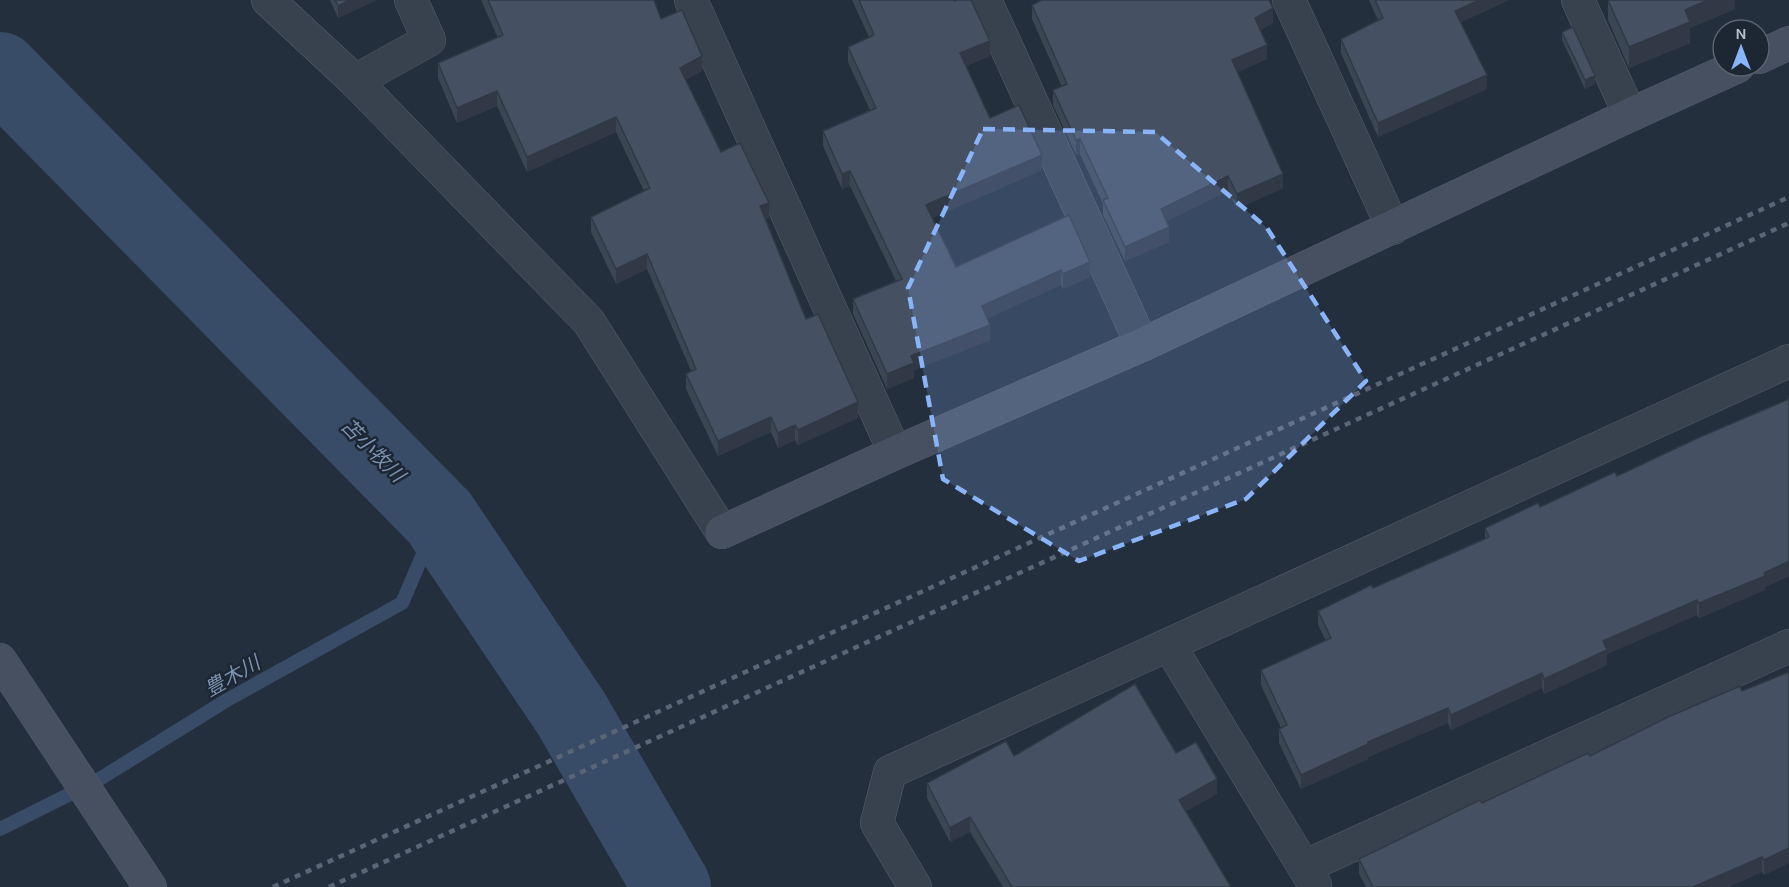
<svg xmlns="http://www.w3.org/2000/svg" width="1789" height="887" font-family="Karla,'Noto Sans JP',sans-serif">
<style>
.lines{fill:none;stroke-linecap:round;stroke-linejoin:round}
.stream{stroke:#394c67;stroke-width:14}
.river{stroke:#394c67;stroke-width:78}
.street-casing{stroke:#565f6c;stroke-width:34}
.secondary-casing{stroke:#565f6c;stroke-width:34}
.street{stroke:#38414e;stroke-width:33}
.secondary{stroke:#465061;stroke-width:33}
.rail{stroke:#5a6575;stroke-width:4.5;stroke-dasharray:6 6;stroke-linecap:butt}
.wall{fill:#3b4654}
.shaded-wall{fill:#303945}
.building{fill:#455162;stroke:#303945;stroke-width:1.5}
.marked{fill:#8ab4f8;fill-opacity:0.2;stroke:#8ab4f8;stroke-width:4.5;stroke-dasharray:12 8;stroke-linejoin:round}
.labels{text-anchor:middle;stroke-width:5;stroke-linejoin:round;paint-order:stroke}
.water-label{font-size:20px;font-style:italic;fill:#7c92b1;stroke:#1d2633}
</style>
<rect width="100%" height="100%" fill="#242f3e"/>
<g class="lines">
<path class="stream" d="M 0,829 L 98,780 L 227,700 L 402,603 L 439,517"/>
<path class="river" d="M 0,71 L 439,517 L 571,713 L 672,887"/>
<g class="street-casing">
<g id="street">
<path d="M 268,0 L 355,81 L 589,322 L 722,532"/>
<path d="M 691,0 L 895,453"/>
<path d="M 985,0 L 1142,345"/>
<path d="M 1289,0 L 1393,228"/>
<path d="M 1578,0 L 1630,115"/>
<path d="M 355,81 L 429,40 L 411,0"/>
<path d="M 1169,645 L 1315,885"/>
<path d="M 1304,867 L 1789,646"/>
<path d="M 915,887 L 877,823 L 890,772 L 1789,361"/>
</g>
</g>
<g class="secondary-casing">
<g id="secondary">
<path d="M 1759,57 L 1789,43"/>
<path d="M 722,532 L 895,453 L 1142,345 L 1630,115 L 1738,66"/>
<path d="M 0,660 L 150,887"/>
</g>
</g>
<use href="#street" class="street"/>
<use href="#secondary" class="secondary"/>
<g class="rail">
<path d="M 273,887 L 1789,197"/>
<path d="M 329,887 L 1789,223"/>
</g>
</g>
<g class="wall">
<path d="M 330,0 L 377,0 L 338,18 Z"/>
<path d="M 481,0 L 654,0 L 661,19 L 702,71 L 685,80 L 721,152 L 769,218 L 766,219 L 806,319 L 858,418 L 798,445 L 795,440 L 778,448 L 771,432 L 718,456 L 686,389 L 686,374 L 691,371 L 647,269 L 616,284 L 591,232 L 591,217 L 644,191 L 616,132 L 527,172 L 497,106 L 457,123 L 438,78 L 438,63 L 498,38 Z"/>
<path d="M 852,0 L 954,0 L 990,56 L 966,66 L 990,118 L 1042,170 L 932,218 L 956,267 L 1069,215 L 1090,277 L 1063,289 L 1061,285 L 988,318 L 990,340 L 914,370 L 914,378 L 887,389 L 853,314 L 853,299 L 896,281 L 850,186 L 842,189 L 823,146 L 823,131 L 870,110 L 848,62 L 848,47 L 869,37 Z"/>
<path d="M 1369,0 L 1509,0 L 1461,22 L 1487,89 L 1378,137 L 1341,53 L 1341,39 L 1378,20 Z"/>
<path d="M 1608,0 L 1735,0 L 1735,9 L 1690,28 L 1690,43 L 1629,68 L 1608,20 Z"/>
<path d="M 1032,5 L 1273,23 L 1260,30 L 1267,59 L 1237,72 L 1283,188 L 1237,209 L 1228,191 L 1166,221 L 1169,242 L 1125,261 L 1103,215 L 1103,204 L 1080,154 L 1076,155 L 1053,105 L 1053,90 L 1062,87 L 1032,19 Z"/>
<path d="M 1562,32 L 1595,84 L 1585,89 L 1562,40 Z"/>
<path d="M 1789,399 L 1789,576 L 1765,587 L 1765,590 L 1699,618 L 1697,615 L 1607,654 L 1607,665 L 1544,694 L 1542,688 L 1451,730 L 1448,723 L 1368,757 L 1368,759 L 1301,789 L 1279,743 L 1279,729 L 1281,728 L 1261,685 L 1261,670 L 1326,641 L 1318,625 L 1318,611 L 1373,588 L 1485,539 L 1485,528 L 1617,476 Z"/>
<path d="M 1789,672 L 1789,863 L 1764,875 L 1762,872 L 1728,887 L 1366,887 L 1359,874 L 1359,859 L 1482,803 L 1590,756 Z"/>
<path d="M 1176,753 L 1217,794 L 1186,811 L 1231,887 L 1003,887 L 970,832 L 950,842 L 927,798 L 927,783 L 1014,756 Z"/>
</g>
<g class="shaded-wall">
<path d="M 350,0 L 377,0 L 338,18 L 338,6 Z"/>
<path d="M 1479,0 L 1509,0 L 1455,25 L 1455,11 Z"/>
<path d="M 1708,0 L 1735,0 L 1735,9 L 1690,28 L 1690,43 L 1629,68 L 1629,47 L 1685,10 Z"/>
<path d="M 1273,8 L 1273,23 L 1255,33 L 1255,18 Z"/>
<path d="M 990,41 L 990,56 L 960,68 L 960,53 Z"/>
<path d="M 1267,45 L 1267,59 L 1232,75 L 1232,60 Z"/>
<path d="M 702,56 L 702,71 L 680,83 L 680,68 Z"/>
<path d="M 1487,75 L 1487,89 L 1378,137 L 1378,123 Z"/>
<path d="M 1595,76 L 1595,84 L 1585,89 L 1585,80 Z"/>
<path d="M 497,91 L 497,106 L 457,123 L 457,108 Z"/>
<path d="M 616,117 L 616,132 L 527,172 L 527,157 Z"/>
<path d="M 1080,139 L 1080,154 L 1076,155 L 1076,140 Z"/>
<path d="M 1042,155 L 1042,170 L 926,221 L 926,205 Z"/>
<path d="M 850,171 L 850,186 L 842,189 L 842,174 Z"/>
<path d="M 1283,174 L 1283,188 L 1237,209 L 1237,194 Z"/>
<path d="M 1228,176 L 1228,191 L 1161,224 L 1161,209 Z"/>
<path d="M 769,203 L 769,218 L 760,221 L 760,206 Z"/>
<path d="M 1169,227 L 1169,242 L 1125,261 L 1125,247 Z"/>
<path d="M 647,254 L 647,269 L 616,284 L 616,269 Z"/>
<path d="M 1090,262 L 1090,277 L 1063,289 L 1063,274 Z"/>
<path d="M 1061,270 L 1061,285 L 982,321 L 982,306 Z"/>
<path d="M 990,325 L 990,340 L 914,370 L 914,378 L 887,389 L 887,374 L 911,356 Z"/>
<path d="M 858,402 L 858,418 L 798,445 L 798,430 Z"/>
<path d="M 771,417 L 771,432 L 718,456 L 718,441 Z"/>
<path d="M 795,425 L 795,440 L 778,448 L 778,433 Z"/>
<path d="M 1789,561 L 1789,576 L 1765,587 L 1765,590 L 1699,618 L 1699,603 Z"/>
<path d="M 1697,600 L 1697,615 L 1607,654 L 1607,665 L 1544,694 L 1544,679 L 1603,641 Z"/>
<path d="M 1542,673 L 1542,688 L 1451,730 L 1451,715 Z"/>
<path d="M 1448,708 L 1448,723 L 1368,757 L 1368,759 L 1301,789 L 1301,775 L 1368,742 Z"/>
<path d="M 1217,779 L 1217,794 L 1179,815 L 1179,800 Z"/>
<path d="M 970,817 L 970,832 L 950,842 L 950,828 Z"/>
<path d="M 1789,848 L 1789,863 L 1764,875 L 1764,860 Z"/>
<path d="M 1762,857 L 1762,872 L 1728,887 L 1693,887 Z"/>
</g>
<g class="building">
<path d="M 335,0 L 350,0 L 338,6 Z"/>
<path d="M 488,0 L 654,0 L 661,19 L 682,10 L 702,56 L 680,68 L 721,152 L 740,143 L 769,203 L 760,206 L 806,319 L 818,314 L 858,402 L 798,430 L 795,425 L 778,433 L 771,417 L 718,441 L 686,374 L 696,369 L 647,254 L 616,269 L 591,217 L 650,188 L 616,117 L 527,157 L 497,91 L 457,108 L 438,63 L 503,35 Z"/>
<path d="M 859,0 L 954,0 L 954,1 L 958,0 L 971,0 L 990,41 L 960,53 L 990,118 L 1019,105 L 1042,155 L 926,205 L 956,267 L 1069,215 L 1090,262 L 1063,274 L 1061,270 L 982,306 L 990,325 L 911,356 L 914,363 L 887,374 L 853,299 L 902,279 L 850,171 L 842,174 L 823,131 L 876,108 L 848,47 L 874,35 Z"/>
<path d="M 1042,0 L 1269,0 L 1273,8 L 1255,18 L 1267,45 L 1232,60 L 1283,174 L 1237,194 L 1228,176 L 1161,209 L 1169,227 L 1125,247 L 1103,200 L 1108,198 L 1080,139 L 1076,140 L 1053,90 L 1067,84 L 1032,5 Z"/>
<path d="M 1375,0 L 1479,0 L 1455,11 L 1487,75 L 1378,123 L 1341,39 L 1383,18 Z"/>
<path d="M 1608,0 L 1708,0 L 1685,10 L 1690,22 L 1629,47 Z"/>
<path d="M 1573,27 L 1595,76 L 1585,80 L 1562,32 Z"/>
<path d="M 1789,399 L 1789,561 L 1764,573 L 1765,576 L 1699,603 L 1697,600 L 1603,641 L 1607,650 L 1544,679 L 1542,673 L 1451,715 L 1448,708 L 1368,742 L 1368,744 L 1301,775 L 1279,729 L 1287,725 L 1261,670 L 1331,638 L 1318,611 L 1371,585 L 1373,588 L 1489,537 L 1485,528 L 1538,503 L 1540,507 L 1615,472 L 1617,476 L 1700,437 Z"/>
<path d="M 1789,672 L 1789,848 L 1764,860 L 1762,857 L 1693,887 L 1373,887 L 1359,859 L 1480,800 L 1482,803 L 1588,753 L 1590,756 L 1668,717 L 1740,686 L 1742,691 Z"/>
<path d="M 1135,684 L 1176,753 L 1196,742 L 1217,779 L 1179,800 L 1231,887 L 1012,887 L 970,817 L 950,828 L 927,783 L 1006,741 L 1014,756 Z"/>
</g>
<path class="marked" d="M 983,129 L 1155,132 L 1267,228 L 1366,381 L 1246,499 L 1079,561 L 943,479 L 908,288 Z"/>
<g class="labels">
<g class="water-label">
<text transform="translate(373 450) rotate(45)" y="7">苫小牧川</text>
<text transform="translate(232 676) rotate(-30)" y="7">豊木川</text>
</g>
</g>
<g transform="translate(1741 48)"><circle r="28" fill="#1d2633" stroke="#59626f" stroke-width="1.5"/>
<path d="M0-4.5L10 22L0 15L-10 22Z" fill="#8ab4f8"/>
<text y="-9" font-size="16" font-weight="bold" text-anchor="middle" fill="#b4bcc9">N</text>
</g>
</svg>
